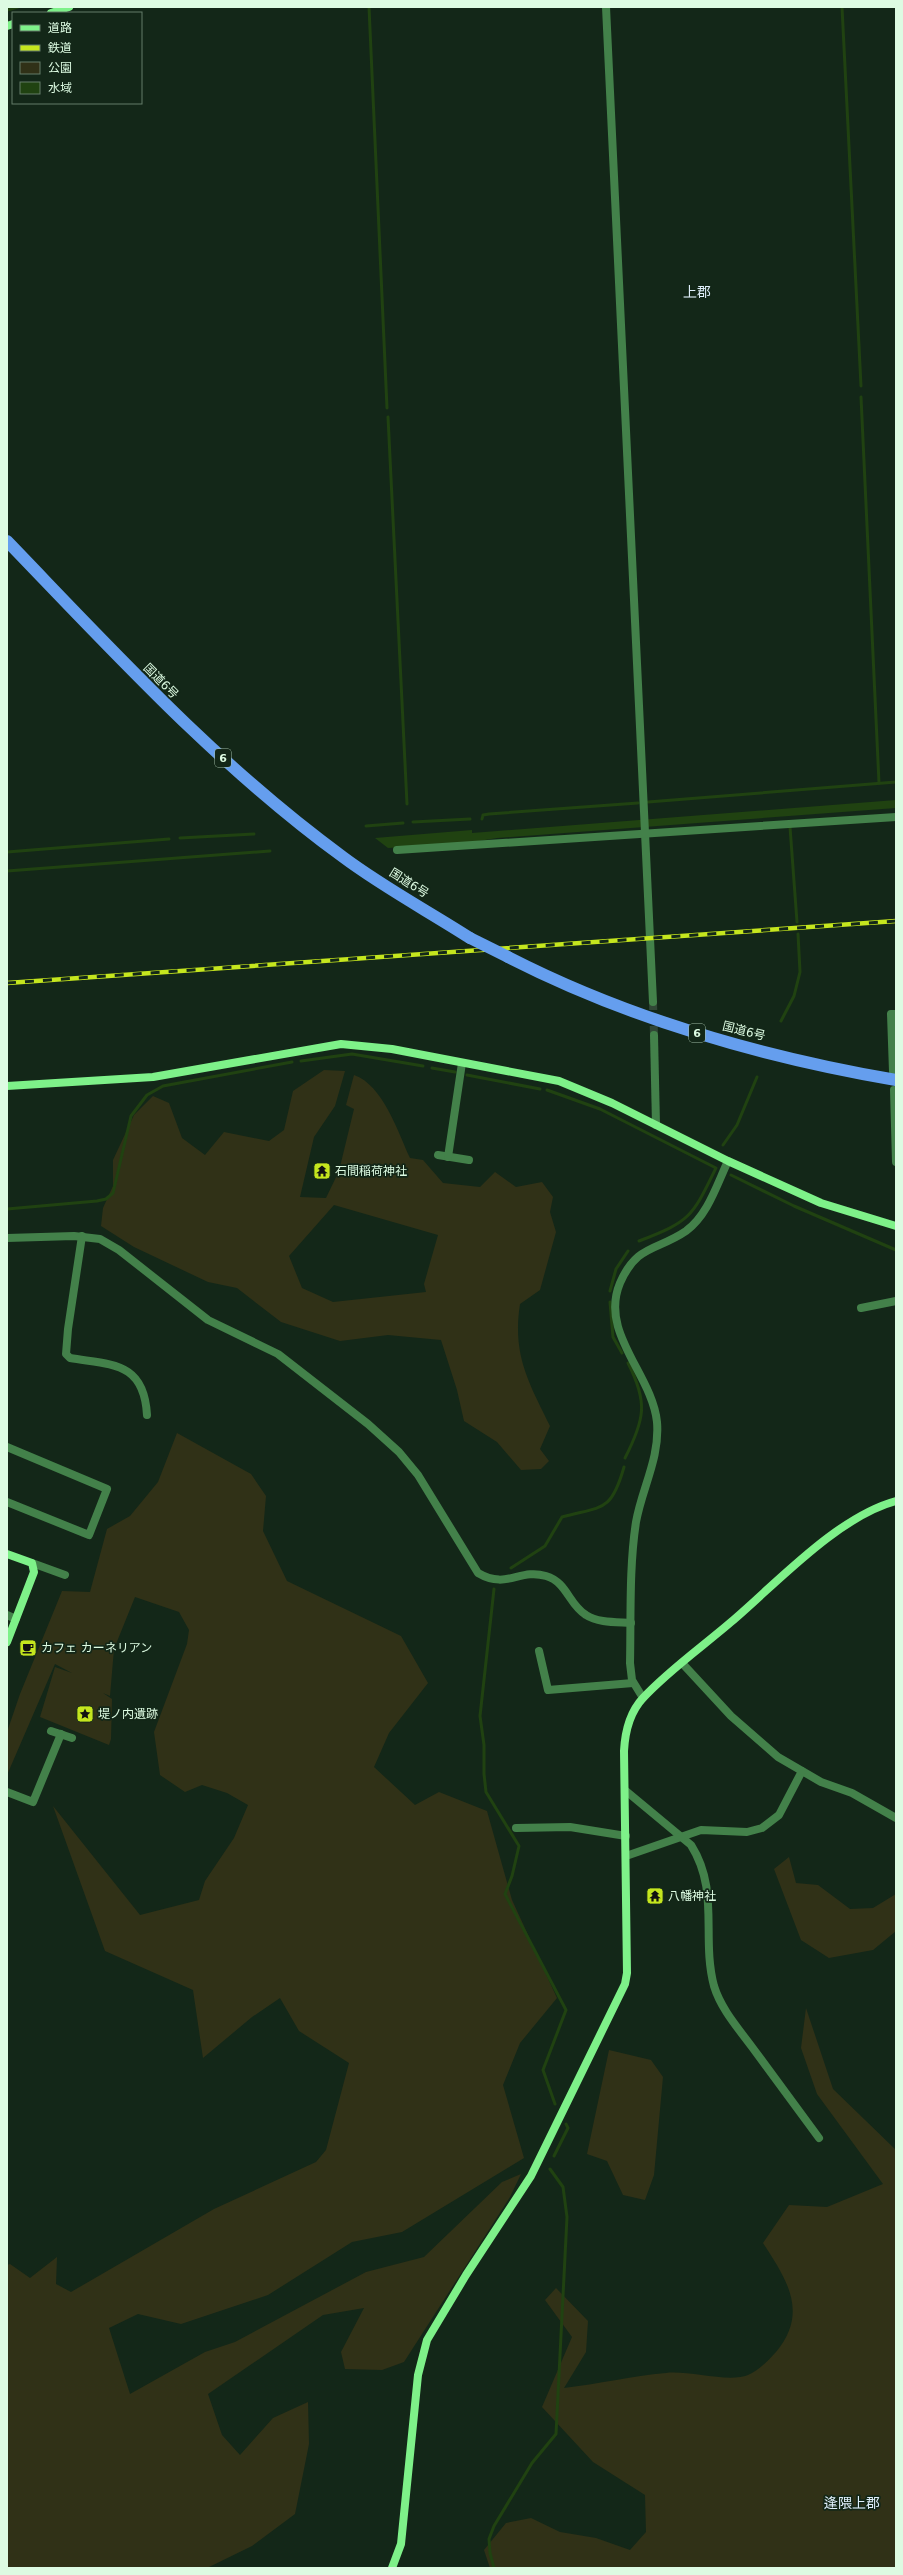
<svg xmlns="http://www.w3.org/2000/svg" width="903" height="2575" font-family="'DejaVu Sans','Noto Sans JP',sans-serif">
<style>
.green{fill:#303117;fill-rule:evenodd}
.water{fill:#204211}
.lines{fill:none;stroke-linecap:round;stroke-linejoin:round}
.stream{stroke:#204211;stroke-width:3}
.street-tunnel{stroke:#314736;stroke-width:8;stroke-dasharray:8 4;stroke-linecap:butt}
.street{stroke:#43814a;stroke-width:8}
.secondary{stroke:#7ef189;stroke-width:8}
.highway{stroke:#659eee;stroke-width:12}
.rail-casing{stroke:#c5e61e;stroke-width:4.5}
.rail{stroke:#132718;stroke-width:3;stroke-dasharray:9;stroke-linecap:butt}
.highway-bridge{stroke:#659eee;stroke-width:12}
.labels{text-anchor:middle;stroke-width:3.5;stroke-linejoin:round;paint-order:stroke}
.shield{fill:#132718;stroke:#a0bba5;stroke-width:1}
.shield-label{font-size:11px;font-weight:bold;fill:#ddfbe2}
.street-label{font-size:12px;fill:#ddfbe2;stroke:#132718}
.poi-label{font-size:12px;fill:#ddfbe2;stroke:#132718;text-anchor:start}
.quarter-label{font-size:14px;fill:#dfeffb;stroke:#132718}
</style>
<rect width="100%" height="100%" fill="#132718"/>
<g class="green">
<path d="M 324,1070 L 345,1071 L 335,1106 L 314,1137 L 300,1197 L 326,1198 L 339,1171 L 354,1109 L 346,1105 L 354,1075 C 383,1085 398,1132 410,1158 L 423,1160 L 443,1183 L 480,1187 L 495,1172 L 516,1187 L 542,1182 L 553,1197 L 550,1212 L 556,1232 L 540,1290 L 520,1304 C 512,1355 529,1383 550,1426 L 540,1449 L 549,1461 L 541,1469 L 521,1470 L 497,1442 L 464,1421 L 457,1390 L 441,1340 L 388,1335 L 340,1341 L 281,1322 L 237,1288 L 208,1282 L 134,1247 L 101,1226 L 103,1208 L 113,1186 L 113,1160 L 134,1115 L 153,1096 L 169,1103 L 182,1138 L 205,1155 L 224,1132 L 269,1141 L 284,1130 L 293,1091 ZM 334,1205 L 438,1235 L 424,1284 L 426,1292 L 333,1302 L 302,1288 L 289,1256 Z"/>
<path d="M 177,1433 L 251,1474 L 266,1496 L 263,1531 L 287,1581 L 401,1636 L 428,1683 L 389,1733 L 374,1767 L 415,1805 L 439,1792 L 487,1811 L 512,1900 L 557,1998 L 520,2043 L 503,2085 L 524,2158 L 402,2232 L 352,2242 L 268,2295 L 181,2324 L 138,2314 L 109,2328 L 130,2394 L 205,2352 L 235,2342 L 366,2272 L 424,2257 L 502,2182 L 521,2174 L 510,2197 L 404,2362 L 382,2370 L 345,2369 L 341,2352 L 364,2308 L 323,2315 L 208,2394 L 222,2435 L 240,2455 L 273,2418 L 308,2402 L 309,2444 L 295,2514 L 252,2546 L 207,2568 L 7,2568 L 7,2265 L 10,2264 L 30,2278 L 57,2257 L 56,2284 L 71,2292 L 214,2209 L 316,2162 L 326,2150 L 349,2063 L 299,2031 L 280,1998 L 252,2017 L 203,2058 L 193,1990 L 105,1951 L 53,1806 L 140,1915 L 199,1900 L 205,1881 L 234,1838 L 248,1805 L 227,1793 L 202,1785 L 185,1792 L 160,1775 L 154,1732 L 187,1644 L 189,1630 L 179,1612 L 135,1597 L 114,1649 L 110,1696 L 103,1693 L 112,1699 L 111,1739 L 109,1745 L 40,1717 L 55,1667 L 72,1673 L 55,1664 L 7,1775 L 7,1732 L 20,1694 L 62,1591 L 90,1592 L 107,1529 L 130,1516 L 158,1482 Z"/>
<path d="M 789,1857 L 796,1883 L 818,1885 L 850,1909 L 873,1908 L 896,1894 L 896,1931 L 873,1950 L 829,1958 L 801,1940 L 774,1869 Z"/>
<path d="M 806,2008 L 833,2089 L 896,2150 L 896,2568 L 490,2568 L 484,2550 L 506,2523 L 531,2518 L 560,2532 L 596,2538 L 630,2550 L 646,2532 L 645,2495 L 593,2462 L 542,2407 L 572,2337 L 545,2300 L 556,2288 L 588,2321 L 586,2352 L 564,2388 C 598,2384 632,2376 666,2373 C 687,2370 729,2383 748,2375 C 758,2371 769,2360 776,2352 C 809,2312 787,2280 763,2243 L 789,2205 L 827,2207 L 883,2184 L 817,2094 L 801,2048 Z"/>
<path d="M 609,2050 L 651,2060 L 663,2077 L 654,2175 L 645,2200 L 623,2195 L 607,2161 L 587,2154 Z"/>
</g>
<path class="water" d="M 896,800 L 896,808 L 497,838 L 473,842 L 388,848 L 375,838 L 472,830 L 472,833 Z"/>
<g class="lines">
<g class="stream">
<path d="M 369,7 L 387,408"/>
<path d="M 842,7 L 861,386"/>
<path d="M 7,10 L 18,7"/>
<path d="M 861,397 L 879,783"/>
<path d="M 388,417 L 407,804"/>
<path d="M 648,802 L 896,782"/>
<path d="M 482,819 L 483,815 L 489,814 L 638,803"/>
<path d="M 413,822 L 470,819"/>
<path d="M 366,826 L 403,823"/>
<path d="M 790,827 L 797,922"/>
<path d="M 180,838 L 254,834"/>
<path d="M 7,852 L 169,839"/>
<path d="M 7,871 L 270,851"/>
<path d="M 781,1021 L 794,996 L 800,972 L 798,934"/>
<path d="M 301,1061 L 352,1054 L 423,1066"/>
<path d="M 432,1068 L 455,1072"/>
<path d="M 467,1075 L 540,1089"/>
<path d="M 547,1090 L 600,1109 L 716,1168 C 692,1217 691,1221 639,1241"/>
<path d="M 723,1145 L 737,1125 L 757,1077"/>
<path d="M 731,1175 L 794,1206 L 896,1250"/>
<path d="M 7,1209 L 97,1201 L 106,1199 L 113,1193 L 131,1116 L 147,1095 L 163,1086 L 292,1062"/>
<path d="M 610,1291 L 616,1269 L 628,1251"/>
<path d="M 610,1302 L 613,1337 L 622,1353"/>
<path d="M 625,1458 C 645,1419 648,1402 628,1363"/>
<path d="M 511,1568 L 545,1546 L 562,1517 C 602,1506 611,1513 624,1467"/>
<path d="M 494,1589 L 480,1716 L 484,1745 L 484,1774 L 486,1792 L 519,1846 L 512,1876 L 505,1894 L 566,2010 L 543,2070 L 555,2104"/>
<path d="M 554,2156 L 568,2128 L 566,2124"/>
<path d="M 494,2568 L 490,2553 L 489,2539 L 494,2526 L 532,2463 L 556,2434 L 567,2217 L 563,2187 L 550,2169"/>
</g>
<path class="street-tunnel" d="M 653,1002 L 654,1035"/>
<g class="street">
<path d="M 606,7 L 653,1002"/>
<path d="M 397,850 L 896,817"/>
<path d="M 654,1035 L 656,1125"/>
<path d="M 893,1071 L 891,1014 L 896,1014"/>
<path d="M 894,1090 L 896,1162"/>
<path d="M 438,1155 L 469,1160"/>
<path d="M 448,1157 L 462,1063"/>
<path d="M 82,1236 L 68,1329 L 66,1354 L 70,1358 C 111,1365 144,1361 147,1415"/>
<path d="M 7,1238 L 74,1236 L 100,1239 L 119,1250 L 208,1320 L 278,1354 L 368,1424 L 399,1452 L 418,1475 L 478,1573 C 507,1590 519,1568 546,1576 C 567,1582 569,1605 586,1615 C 598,1623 617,1622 631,1623"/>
<path d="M 861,1308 L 896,1301"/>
<path d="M 7,1447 L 107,1489 L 89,1535 L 7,1502"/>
<path d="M 32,1563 L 65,1575"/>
<path d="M 7,1615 L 16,1619"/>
<path d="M 539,1651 L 548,1690 L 633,1683"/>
<path d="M 682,1663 L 731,1716 L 778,1757 L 821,1782 L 852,1793 L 896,1818"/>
<path d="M 643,1698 L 632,1680 L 630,1663 C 631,1618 629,1567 636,1522 C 642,1488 660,1458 657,1422 C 652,1374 599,1333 620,1283 C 637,1244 657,1251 686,1231 C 708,1215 717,1184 728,1161"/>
<path d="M 51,1731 L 72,1738"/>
<path d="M 626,1791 L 691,1845 C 720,1891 701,1937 714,1986 C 721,2009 738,2028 752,2047 C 775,2078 797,2108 819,2138"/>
<path d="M 7,1792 L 33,1802 L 61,1734"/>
<path d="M 516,1828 L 570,1827 L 626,1836"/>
<path d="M 626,1856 L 701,1830 L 747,1832 L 762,1828 L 779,1815 L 802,1771"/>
</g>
<g class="secondary">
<path d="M 51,13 L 69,7"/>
<path d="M 7,26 L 13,24"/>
<path d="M 7,1086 L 153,1077 L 341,1044 L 392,1049 L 559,1081 L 612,1103 L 728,1161 L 821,1203 L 896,1226"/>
<path d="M 7,1554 L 32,1563 L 34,1572 L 7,1642"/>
<path d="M 392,2568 L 401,2544 L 418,2375 L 427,2340 L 466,2275 L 531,2176 L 625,1984 L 627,1973 L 624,1751 C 625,1732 630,1712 643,1698 C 669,1670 702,1647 731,1622 C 777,1583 837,1517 896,1501"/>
</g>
<g class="highway">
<path d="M 7,541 C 114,652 218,766 343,857 C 383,887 428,911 470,938"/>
<path d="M 508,957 C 629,1019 762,1057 896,1080"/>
</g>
<g class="rail-casing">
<path id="rail" d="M 7,983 L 896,921"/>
</g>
<use href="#rail" class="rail"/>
<path class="highway-bridge" d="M 470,938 L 508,957"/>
</g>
<defs>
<g id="temple-square" transform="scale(0.9)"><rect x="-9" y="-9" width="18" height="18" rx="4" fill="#c5e61e" stroke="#132718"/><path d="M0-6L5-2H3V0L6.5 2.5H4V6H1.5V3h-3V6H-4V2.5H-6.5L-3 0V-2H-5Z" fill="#111"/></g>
<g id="cafe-square" transform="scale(0.9)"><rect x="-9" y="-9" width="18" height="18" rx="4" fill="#c5e61e" stroke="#132718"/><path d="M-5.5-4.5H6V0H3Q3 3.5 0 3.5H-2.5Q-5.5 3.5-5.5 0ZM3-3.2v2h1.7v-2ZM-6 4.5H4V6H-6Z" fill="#111"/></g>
<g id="sight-square" transform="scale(0.9)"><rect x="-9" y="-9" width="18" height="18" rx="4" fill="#c5e61e" stroke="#132718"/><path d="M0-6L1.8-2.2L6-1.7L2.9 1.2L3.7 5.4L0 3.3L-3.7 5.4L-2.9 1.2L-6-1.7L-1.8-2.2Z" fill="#111"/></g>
</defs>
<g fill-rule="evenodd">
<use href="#temple-square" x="322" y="1171"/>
<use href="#cafe-square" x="28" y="1648"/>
<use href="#sight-square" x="85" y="1714"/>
<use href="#temple-square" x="655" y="1896"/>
</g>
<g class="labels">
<g class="shield">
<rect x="215" y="749" width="16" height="18" rx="3"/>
<rect x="689" y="1024" width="16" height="18" rx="3"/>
</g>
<g class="shield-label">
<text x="223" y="762">6</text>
<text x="697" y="1037">6</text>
</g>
<g class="street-label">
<text transform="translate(161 681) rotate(45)" y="4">国道6号</text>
<text transform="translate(409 883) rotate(32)" y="4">国道6号</text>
<text transform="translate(744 1031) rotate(14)" y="4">国道6号</text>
</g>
<g class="poi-label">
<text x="335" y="1175">石間稲荷神社</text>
<text x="41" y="1652">カフェ カーネリアン</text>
<text x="98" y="1718">堤ノ内遺跡</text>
<text x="668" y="1900">八幡神社</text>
</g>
<g class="quarter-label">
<text x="697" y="297">上郡</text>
<text x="852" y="2508">逢隈上郡</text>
</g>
</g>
<rect width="903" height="2575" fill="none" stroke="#ddfbe2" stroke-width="16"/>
<rect x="12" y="12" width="130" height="92" fill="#132718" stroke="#647c69"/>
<rect x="20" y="25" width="20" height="6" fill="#7ef189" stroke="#647c69"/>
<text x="48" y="32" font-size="12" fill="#ddfbe2">道路</text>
<rect x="20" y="45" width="20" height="6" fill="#c5e61e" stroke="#647c69"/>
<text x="48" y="52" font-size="12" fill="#ddfbe2">鉄道</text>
<rect x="20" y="62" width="20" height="12" fill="#303117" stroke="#647c69"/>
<text x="48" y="72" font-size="12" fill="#ddfbe2">公園</text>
<rect x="20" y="82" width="20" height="12" fill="#204211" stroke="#647c69"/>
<text x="48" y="92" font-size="12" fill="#ddfbe2">水域</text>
</svg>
